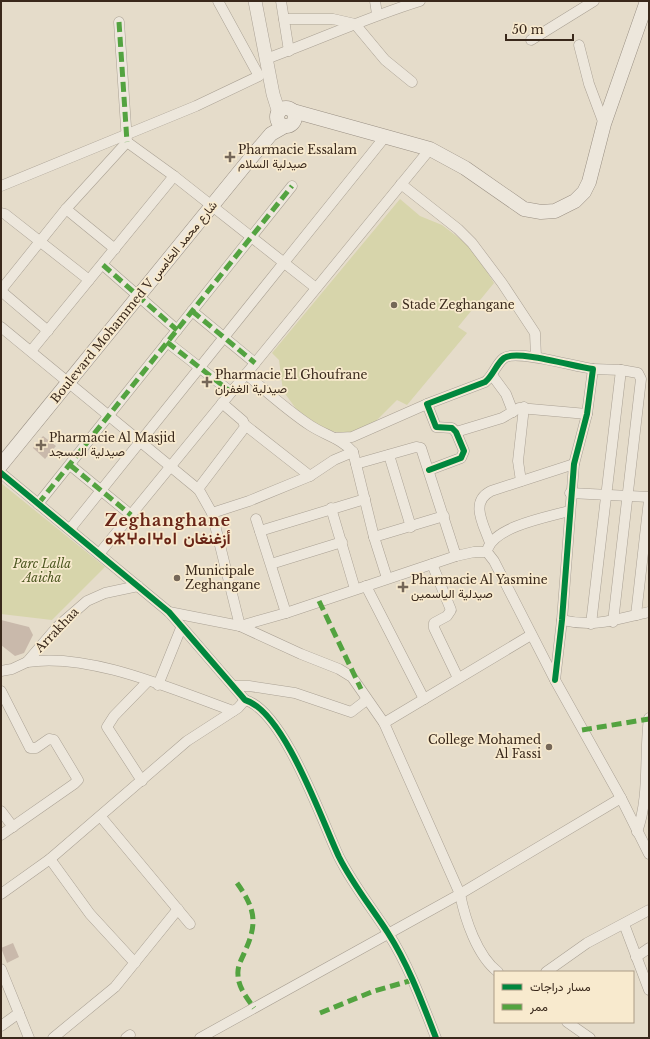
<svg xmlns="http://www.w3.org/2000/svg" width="650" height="1039" font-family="'Libre Baskerville',Vazirmatn,'Noto Sans Tifinagh',serif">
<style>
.green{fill:#d7d5ab}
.building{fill:#c9b9ab}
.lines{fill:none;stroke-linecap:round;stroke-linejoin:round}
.minor-casing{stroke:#aaa194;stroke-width:11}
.tertiary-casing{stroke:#aaa194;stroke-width:14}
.secondary-casing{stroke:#9a9084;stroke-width:15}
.minor{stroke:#ede7dc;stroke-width:10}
.tertiary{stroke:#ede7dc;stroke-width:13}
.secondary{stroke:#ede7dc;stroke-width:14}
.quiet{stroke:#53a340;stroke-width:5;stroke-dasharray:10 5;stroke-linecap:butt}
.cycleway-casing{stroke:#f8eace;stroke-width:8}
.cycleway{stroke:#00873e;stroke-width:6}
.poi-dot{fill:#756758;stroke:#f8eace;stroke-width:1.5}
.labels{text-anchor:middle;stroke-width:3.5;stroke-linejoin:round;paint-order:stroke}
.poi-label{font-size:12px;fill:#39281b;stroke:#f8eace;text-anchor:start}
.street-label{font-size:12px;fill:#39281b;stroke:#f8eace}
.park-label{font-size:12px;font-style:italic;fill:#4c5720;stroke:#f8eace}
.district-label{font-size:16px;font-weight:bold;letter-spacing:1px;fill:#692517;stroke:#f8eace}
</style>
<rect width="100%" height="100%" fill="#e5dcca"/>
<g class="green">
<path d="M 400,199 L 420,216 L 442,225 L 472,248 L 494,283 L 458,327 L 467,333 L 407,405 L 397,400 L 374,423 L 349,433 L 327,431 L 297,410 L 283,391 L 279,360 L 272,353 Z"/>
<path d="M 1,483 L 105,567 L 52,620 L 1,614 Z"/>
</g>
<g class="building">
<path d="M 43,436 L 56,446 L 45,459 L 33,448 Z"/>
<path d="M 1,620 L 29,627 L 33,635 L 24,653 L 15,656 L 1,645 Z"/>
<path d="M 13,943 L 19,957 L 7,963 L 1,948 Z"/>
</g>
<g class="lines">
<g class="minor-casing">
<g id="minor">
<path d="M 281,1 L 289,51"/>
<path d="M 375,1 L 377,14"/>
<path d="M 284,19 L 333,19 L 355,24 L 385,60 L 412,82"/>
<path d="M 531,40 L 594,1"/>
<path d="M 579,45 L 589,84 L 604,124"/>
<path d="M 266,59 C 318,40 368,17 420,1"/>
<path d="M 127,142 L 174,176 L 316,288"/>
<path d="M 401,184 L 458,229 L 472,243 L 502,283 L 535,333 L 536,357"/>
<path d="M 1,186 L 196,106 L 259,76 L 218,1"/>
<path d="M 66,209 L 115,249"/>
<path d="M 1,213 L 5,214 L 89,280"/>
<path d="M 103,265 L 177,330"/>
<path d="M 1,290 L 66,209 L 127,142 L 119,22"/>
<path d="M 1,291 L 48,331"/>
<path d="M 192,311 L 255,363"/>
<path d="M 1,327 L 199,490 L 212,513 L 240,626"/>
<path d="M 167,342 L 231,392"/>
<path d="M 31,351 L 174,176"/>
<path d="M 593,369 L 621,370 L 638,373 L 641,379 L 613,622"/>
<path d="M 246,374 C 267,392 288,411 311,426 C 325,435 342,439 353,452 L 374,537 L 387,578"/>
<path d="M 492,375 L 506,394 L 513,412"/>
<path d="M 245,425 L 310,476"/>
<path d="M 456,432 L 502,418 L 519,408 L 587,414"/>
<path d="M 335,438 L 352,437 L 427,404"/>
<path d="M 389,455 L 411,527"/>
<path d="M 356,464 L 416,447 L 421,448 L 456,556"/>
<path d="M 70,465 L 131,515"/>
<path d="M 429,470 L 461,458 L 464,451 L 456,432 L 452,428 L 436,427 L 427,404 L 485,382 C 493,376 496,364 504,358 C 517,349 575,367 593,369 L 587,414 L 574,464 L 562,620 L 555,680"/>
<path d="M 1,473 L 169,612 L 245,700 C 284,711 322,821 339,857 C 353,885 372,908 388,933 C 409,966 422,1002 436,1038"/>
<path d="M 521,481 L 518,461 L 524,407"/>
<path d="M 198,489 L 245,427 L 243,421 L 222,403"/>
<path d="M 570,493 L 649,497"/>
<path d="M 38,504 L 292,186"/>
<path d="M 331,508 L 355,589"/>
<path d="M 212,513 L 249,501 L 310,476 L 334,460 L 353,452"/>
<path d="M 256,519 L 286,613"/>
<path d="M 70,529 L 384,138"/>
<path d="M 260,531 L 365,499"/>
<path d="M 374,537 L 444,516"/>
<path d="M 490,543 C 484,525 469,502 491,491 L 574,464"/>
<path d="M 488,548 C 497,526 548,517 569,511"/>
<path d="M 99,554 L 430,149"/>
<path d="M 271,564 L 342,542"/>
<path d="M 432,564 L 451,610 L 447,616 L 434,623 L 434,628 L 458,678"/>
<path d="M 366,586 L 424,699"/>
<path d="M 169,612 L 240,626 L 301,654 L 339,669 L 352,677 L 384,723 L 460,894 C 465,919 477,956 498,972"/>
<path d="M 636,615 L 649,500"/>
<path d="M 562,620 C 595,628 617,619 649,612"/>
<path d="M 591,624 L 621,370"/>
<path d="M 240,626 L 286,613 L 456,556 L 474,552 L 487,552 L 494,561 L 555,680 L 621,798 L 649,854"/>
<path d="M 27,662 C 90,652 174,690 233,711"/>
<path d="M 1,671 L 12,669 L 27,662 L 57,627 L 87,601 L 105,593 L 138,586"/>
<path d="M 158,685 L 181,628"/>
<path d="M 234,686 L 249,686 L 295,693 L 351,712 L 364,702 L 366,698"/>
<path d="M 1,691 L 30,748 L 36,748 L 49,739 L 54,740 L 78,780 L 74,784 L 1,835"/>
<path d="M 384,723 L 531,635"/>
<path d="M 142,781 L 107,727 L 114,716 L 148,681"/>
<path d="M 1,811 L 13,827"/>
<path d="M 101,817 L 190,924"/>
<path d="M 637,832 C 650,796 644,756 649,718"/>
<path d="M 50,859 L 90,914 L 135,963"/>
<path d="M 1,894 L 50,859 L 187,741 L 238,708 L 245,700"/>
<path d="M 624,924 L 649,990"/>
<path d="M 636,957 L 649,948"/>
<path d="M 1,969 L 29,1038"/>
<path d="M 546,972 L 587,943 L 649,910"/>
<path d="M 567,1022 L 590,1038"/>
<path d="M 1,1026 L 19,1013"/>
<path d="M 53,1038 L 115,987 L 178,909"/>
<path d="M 126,1038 L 130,1035"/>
<path d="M 200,1038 L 460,894 L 621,798"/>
</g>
</g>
<g class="tertiary-casing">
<path id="tertiary" d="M 255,1 L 273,94 L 279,113"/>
</g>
<g class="secondary-casing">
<g id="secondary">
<circle cx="286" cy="117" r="9"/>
<path d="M 293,111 L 430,149 L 465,168 L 524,209 L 541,212 L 555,211 L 575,201 L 584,192 L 589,182 L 604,124 L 647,1"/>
<path d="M 1,465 L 254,154 L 271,134 L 285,126"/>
</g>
</g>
<use href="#minor" class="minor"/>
<use href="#tertiary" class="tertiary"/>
<use href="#secondary" class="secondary"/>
<g class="quiet">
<path d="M 119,22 L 127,142"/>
<path d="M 103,265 L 177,330"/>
<path d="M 192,311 L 255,363"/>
<path d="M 167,342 L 231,392"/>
<path d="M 70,465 L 131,515"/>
<path d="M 38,504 L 292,186"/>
<path d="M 319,601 L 361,689"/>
<path d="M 582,730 L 649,719"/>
<path d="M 237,883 C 255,908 258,923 245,951 C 242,959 237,966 238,975 C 238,987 247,998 254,1008"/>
<path d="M 320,1013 L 374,991 L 413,980"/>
</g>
<g class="cycleway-casing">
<g id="cycleway">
<path d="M 429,470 L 461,458 L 464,451 L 456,432 L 452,428 L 436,427 L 427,404 L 485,382 C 493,376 496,364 504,358 C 517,349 575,367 593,369 L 587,414 L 574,464 L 562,620 L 555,680"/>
<path d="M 1,473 L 169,612 L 245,700 C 284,711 322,821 339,857 C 353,885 372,908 388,933 C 409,966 422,1002 436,1038"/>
</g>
</g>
<use href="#cycleway" class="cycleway"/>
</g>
<g class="poi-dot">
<path d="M228 151h4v4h4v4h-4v4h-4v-4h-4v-4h4z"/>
<circle cx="394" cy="305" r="4"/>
<path d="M205 376h4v4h4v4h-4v4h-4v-4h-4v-4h4z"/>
<path d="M39 439h4v4h4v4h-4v4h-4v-4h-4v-4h4z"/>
<circle cx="177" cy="578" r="4"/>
<path d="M401 581h4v4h4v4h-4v4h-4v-4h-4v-4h4z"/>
<circle cx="549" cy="747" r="4"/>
</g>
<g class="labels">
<g class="poi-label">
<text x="238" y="154">Pharmacie Essalam<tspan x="238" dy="14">صيدلية السلام</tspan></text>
<text x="402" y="309">Stade Zeghangane</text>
<text x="215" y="379">Pharmacie El Ghoufrane<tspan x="215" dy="14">صيدلية الغفران</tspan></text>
<text x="49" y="442">Pharmacie Al Masjid<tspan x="49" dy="14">صيدلية المسجد</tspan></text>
<text x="185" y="575">Municipale<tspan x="185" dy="14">Zeghangane</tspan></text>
<text x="411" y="584">Pharmacie Al Yasmine<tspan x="411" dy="14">صيدلية الياسمين</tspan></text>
<text x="541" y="744" text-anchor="end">College Mohamed<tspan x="541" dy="14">Al Fassi</tspan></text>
</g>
<g class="street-label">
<text transform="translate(134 302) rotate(-51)" y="4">Boulevard Mohammed V شارع محمد الخامس</text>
<text transform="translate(57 630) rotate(-46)" y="4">Arrakhaa</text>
</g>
<g class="park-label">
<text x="42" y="568">Parc Lalla<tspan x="42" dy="14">Aaicha</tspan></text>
</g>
<g class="district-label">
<text x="168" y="526">Zeghanghane<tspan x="168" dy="18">ⴰⵣⵖⴰⵏⵖⴰⵏ أزغنغان</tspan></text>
</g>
</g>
<rect width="650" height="1039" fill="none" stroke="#39281b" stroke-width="4"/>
<rect x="494" y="971" width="140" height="52" fill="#f8eace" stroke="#ac9c86"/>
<rect x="502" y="984" width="20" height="6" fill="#00873e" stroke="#ac9c86"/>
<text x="530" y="991" font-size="12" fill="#39281b">مسار دراجات</text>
<rect x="502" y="1004" width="20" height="6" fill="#53a340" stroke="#ac9c86"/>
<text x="530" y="1011" font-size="12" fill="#39281b">ممر</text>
<path d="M506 34v6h67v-6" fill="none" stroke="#39281b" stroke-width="2"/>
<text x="512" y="34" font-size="12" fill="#39281b" stroke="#f8eace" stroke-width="3" paint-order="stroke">50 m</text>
</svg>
